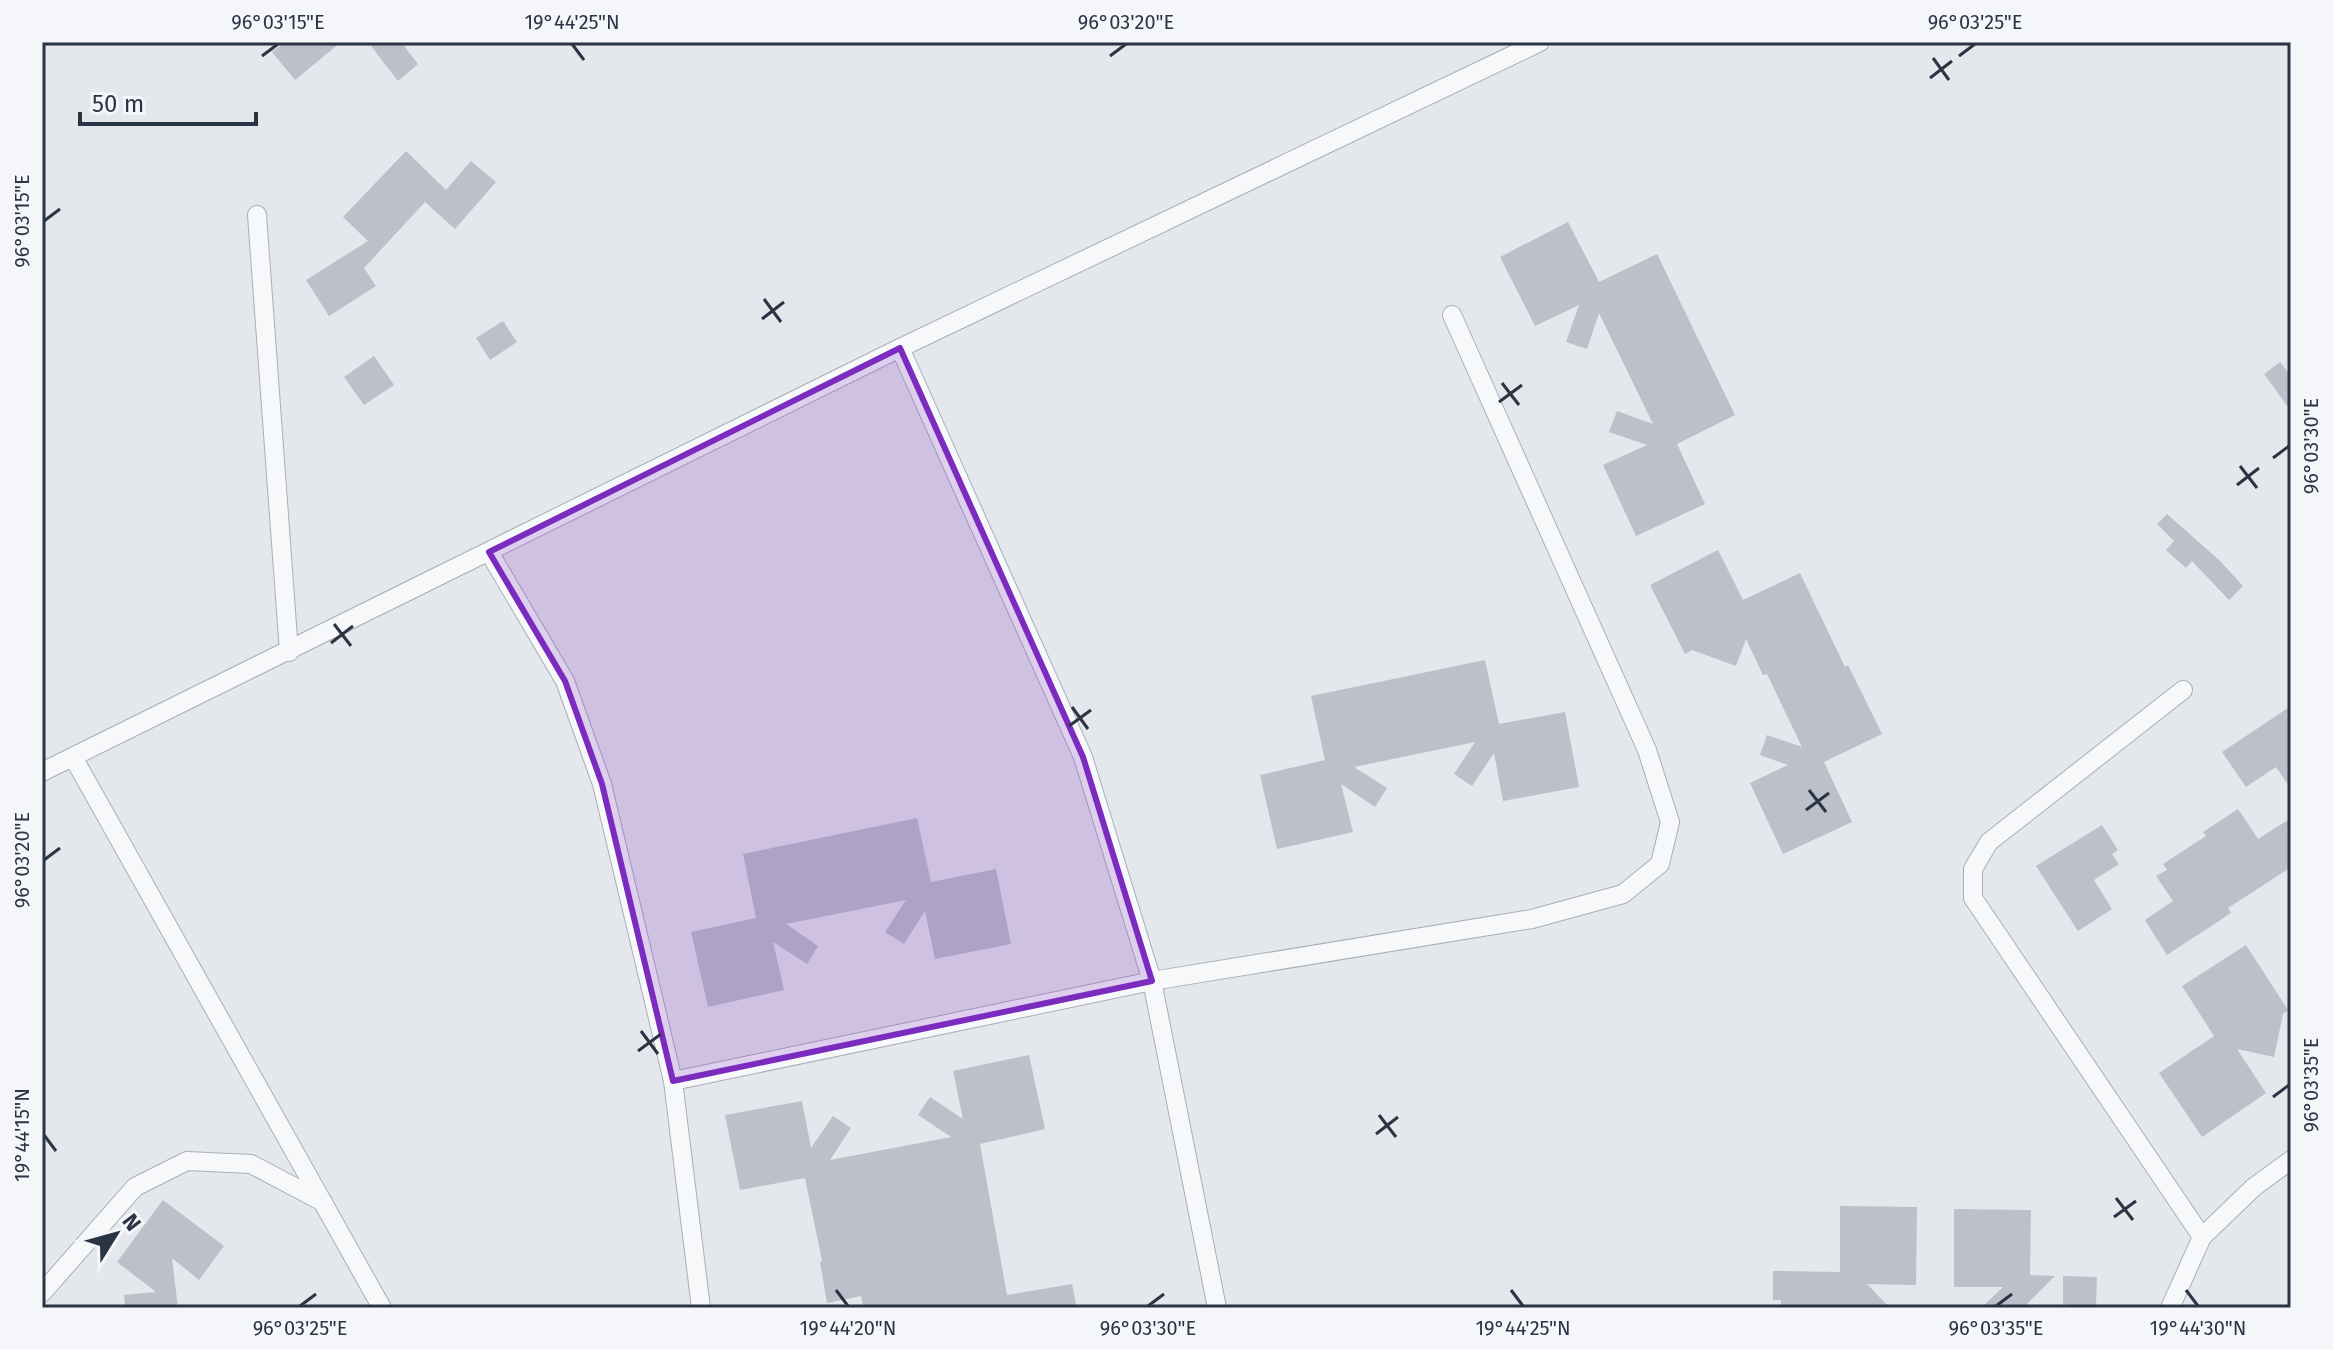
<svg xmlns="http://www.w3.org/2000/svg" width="2333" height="1350" font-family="'Fira Sans',sans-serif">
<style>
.building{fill:#bbc0ca}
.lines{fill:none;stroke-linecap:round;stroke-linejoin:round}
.minor-casing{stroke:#a9aeb7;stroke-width:20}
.minor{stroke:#f7f8fa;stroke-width:18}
.marked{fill:#7b2cbf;fill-opacity:0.2;stroke:#7b2cbf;stroke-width:6;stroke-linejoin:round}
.ticks{fill:none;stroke:#2b3445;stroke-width:3}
.neatline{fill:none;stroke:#2b3445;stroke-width:3}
.ticks-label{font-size:20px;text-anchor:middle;fill:#2b3445}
</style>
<rect width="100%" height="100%" fill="#e4e7ec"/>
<g class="building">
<path d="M 285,42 L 341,42 L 295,80 L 272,52 Z"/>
<path d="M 368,42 L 401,42 L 418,64 L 398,81 Z"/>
<path d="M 406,151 L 446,190 L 471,161 L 496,182 L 455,229 L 425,202 L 364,268 L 376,286 L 329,316 L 306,280 L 368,241 L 343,217 Z"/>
<path d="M 1568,222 L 1599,282 L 1657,254 L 1735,415 L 1677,444 L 1705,504 L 1636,536 L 1603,465 L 1647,445 L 1609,432 L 1617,411 L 1653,424 L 1599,313 L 1587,349 L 1566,342 L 1579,305 L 1535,326 L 1500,257 Z"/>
<path d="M 503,321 L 517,342 L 490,360 L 476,338 Z"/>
<path d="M 374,356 L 394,385 L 364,405 L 344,377 Z"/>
<path d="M 2280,362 L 2291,376 L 2291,411 L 2264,374 Z"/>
<path d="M 2167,514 L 2220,561 L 2243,586 L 2229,600 L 2192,561 L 2186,568 L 2166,550 L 2174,541 L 2157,524 Z"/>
<path d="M 1718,550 L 1743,600 L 1800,573 L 1845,667 L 1848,665 L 1882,734 L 1824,762 L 1852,822 L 1783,854 L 1750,783 L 1788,765 L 1760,755 L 1767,735 L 1802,747 L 1767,674 L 1763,675 L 1746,639 L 1736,666 L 1692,650 L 1685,654 L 1650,585 Z"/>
<path d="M 1485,660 L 1499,724 L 1565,712 L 1579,787 L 1503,801 L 1494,753 L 1472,786 L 1454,774 L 1475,742 L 1354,767 L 1387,788 L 1375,807 L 1341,784 L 1353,832 L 1277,849 L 1260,775 L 1325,760 L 1311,696 Z"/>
<path d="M 2291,706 L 2291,789 L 2276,767 L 2246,787 L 2222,752 Z"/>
<path d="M 2238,809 L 2258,839 L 2291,818 L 2291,867 L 2228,908 L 2231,913 L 2167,955 L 2145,920 L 2173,901 L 2156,876 L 2167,870 L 2163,864 L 2206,836 L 2203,832 Z"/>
<path d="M 917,818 L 931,882 L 996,869 L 1011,944 L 935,959 L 925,911 L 904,944 L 885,932 L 906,900 L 786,924 L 818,946 L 807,964 L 773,942 L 784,990 L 708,1007 L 691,932 L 756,918 L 743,854 Z"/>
<path d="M 2102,825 L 2118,850 L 2112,854 L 2119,864 L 2094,880 L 2112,909 L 2078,931 L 2036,866 Z"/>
<path d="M 2246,945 L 2288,1010 L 2283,1014 L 2274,1057 L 2237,1049 L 2266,1093 L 2202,1137 L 2159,1073 L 2214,1036 L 2182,986 Z"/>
<path d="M 1029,1055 L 1045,1129 L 980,1144 L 1007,1295 L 1072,1284 L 1077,1308 L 863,1308 L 861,1296 L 827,1303 L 820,1262 L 822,1261 L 805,1178 L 740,1190 L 725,1115 L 802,1101 L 811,1148 L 833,1116 L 851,1128 L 830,1160 L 951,1137 L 918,1115 L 930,1097 L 963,1119 L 953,1071 Z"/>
<path d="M 163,1200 L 224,1246 L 199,1280 L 172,1258 L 178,1308 L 125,1308 L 124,1295 L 156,1292 L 117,1262 Z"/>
<path d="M 1840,1206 L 1917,1207 L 1916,1285 L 1867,1284 L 1890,1308 L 1781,1308 L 1781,1300 L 1773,1300 L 1773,1271 L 1840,1272 Z"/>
<path d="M 1954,1209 L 2031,1210 L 2030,1275 L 2055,1276 L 2023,1308 L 1981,1308 L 2003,1287 L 1954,1287 Z"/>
<path d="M 2063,1276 L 2097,1277 L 2096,1305 L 2070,1308 L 2070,1305 L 2063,1304 Z"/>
</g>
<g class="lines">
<g class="minor-casing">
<g id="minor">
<path d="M 257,215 L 289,652"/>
<path d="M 900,348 L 1083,757 L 1152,981 L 1217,1308"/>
<path d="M 489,552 L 565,681 L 602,784 L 673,1081 L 701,1308"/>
<path d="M 2183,690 L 1989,842 L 1973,869 L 1973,898 L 2202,1237"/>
<path d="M 73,757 L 382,1308"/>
<path d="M 42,772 L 900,348 L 1540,42"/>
<path d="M 673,1081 L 1152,981 L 1532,919 L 1623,894 L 1660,864 L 1670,822 L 1647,750 L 1452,315"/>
<path d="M 42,1293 L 135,1187 L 187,1161 L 251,1164 L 323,1202"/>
<path d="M 2170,1308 L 2202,1237 L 2254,1187 L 2291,1160"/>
</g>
</g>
<use href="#minor" class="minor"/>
</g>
<path class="marked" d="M 900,348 L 1083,757 L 1152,981 L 673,1081 L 602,784 L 565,681 L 489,552 Z"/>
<path class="ticks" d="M 572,44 L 584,60M 262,56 L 278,44M 1110,56 L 1126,44M 1959,56 L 1975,44M 1933,58 L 1949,80M 1930,78 L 1952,61M 44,221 L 60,209M 764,299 L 781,322M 762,319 L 784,302M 1502,383 L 1519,405M 1499,402 L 1522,385M 2273,458 L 2289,446M 2240,466 L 2257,488M 2237,485 L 2259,468M 334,624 L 351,646M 331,643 L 353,626M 1072,707 L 1088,729M 1069,726 L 1091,710M 1809,790 L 1826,812M 1806,810 L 1829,793M 44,860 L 60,848M 641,1031 L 658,1054M 638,1051 L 661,1034M 2273,1097 L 2289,1085M 1379,1115 L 1396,1137M 1376,1134 L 1398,1117M 44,1135 L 56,1151M 2116,1198 L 2133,1220M 2114,1217 L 2136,1201M 836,1290 L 848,1306M 1511,1290 L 1523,1306M 2186,1290 L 2198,1306M 300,1306 L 316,1294M 1148,1306 L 1164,1294M 1996,1306 L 2012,1294"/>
<rect width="2333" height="1350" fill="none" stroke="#f4f6f9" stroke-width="88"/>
<g transform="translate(116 1234) rotate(53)" stroke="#f4f6f9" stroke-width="6" paint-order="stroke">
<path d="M0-6L14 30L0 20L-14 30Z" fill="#2b3445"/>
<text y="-12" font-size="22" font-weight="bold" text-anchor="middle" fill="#2b3445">N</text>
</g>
<path d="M80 112v12h176v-12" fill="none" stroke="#2b3445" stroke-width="4"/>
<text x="92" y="112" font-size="24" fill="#2b3445" stroke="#f4f6f9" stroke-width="6" paint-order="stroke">50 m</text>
<rect x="44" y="44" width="2245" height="1262" class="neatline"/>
<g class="ticks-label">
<text x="278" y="29">96°03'15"E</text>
<text x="572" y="29">19°44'25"N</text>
<text x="1126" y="29">96°03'20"E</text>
<text x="1975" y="29">96°03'25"E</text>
<text transform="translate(22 221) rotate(-90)" y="7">96°03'15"E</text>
<text transform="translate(2311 446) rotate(-90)" y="7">96°03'30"E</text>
<text transform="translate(22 860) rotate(-90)" y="7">96°03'20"E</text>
<text transform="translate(2311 1085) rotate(-90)" y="7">96°03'35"E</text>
<text transform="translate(22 1135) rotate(-90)" y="7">19°44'15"N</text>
<text x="300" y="1335">96°03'25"E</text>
<text x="848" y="1335">19°44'20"N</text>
<text x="1148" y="1335">96°03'30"E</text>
<text x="1523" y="1335">19°44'25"N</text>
<text x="1996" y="1335">96°03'35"E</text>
<text x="2198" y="1335">19°44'30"N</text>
</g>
</svg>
